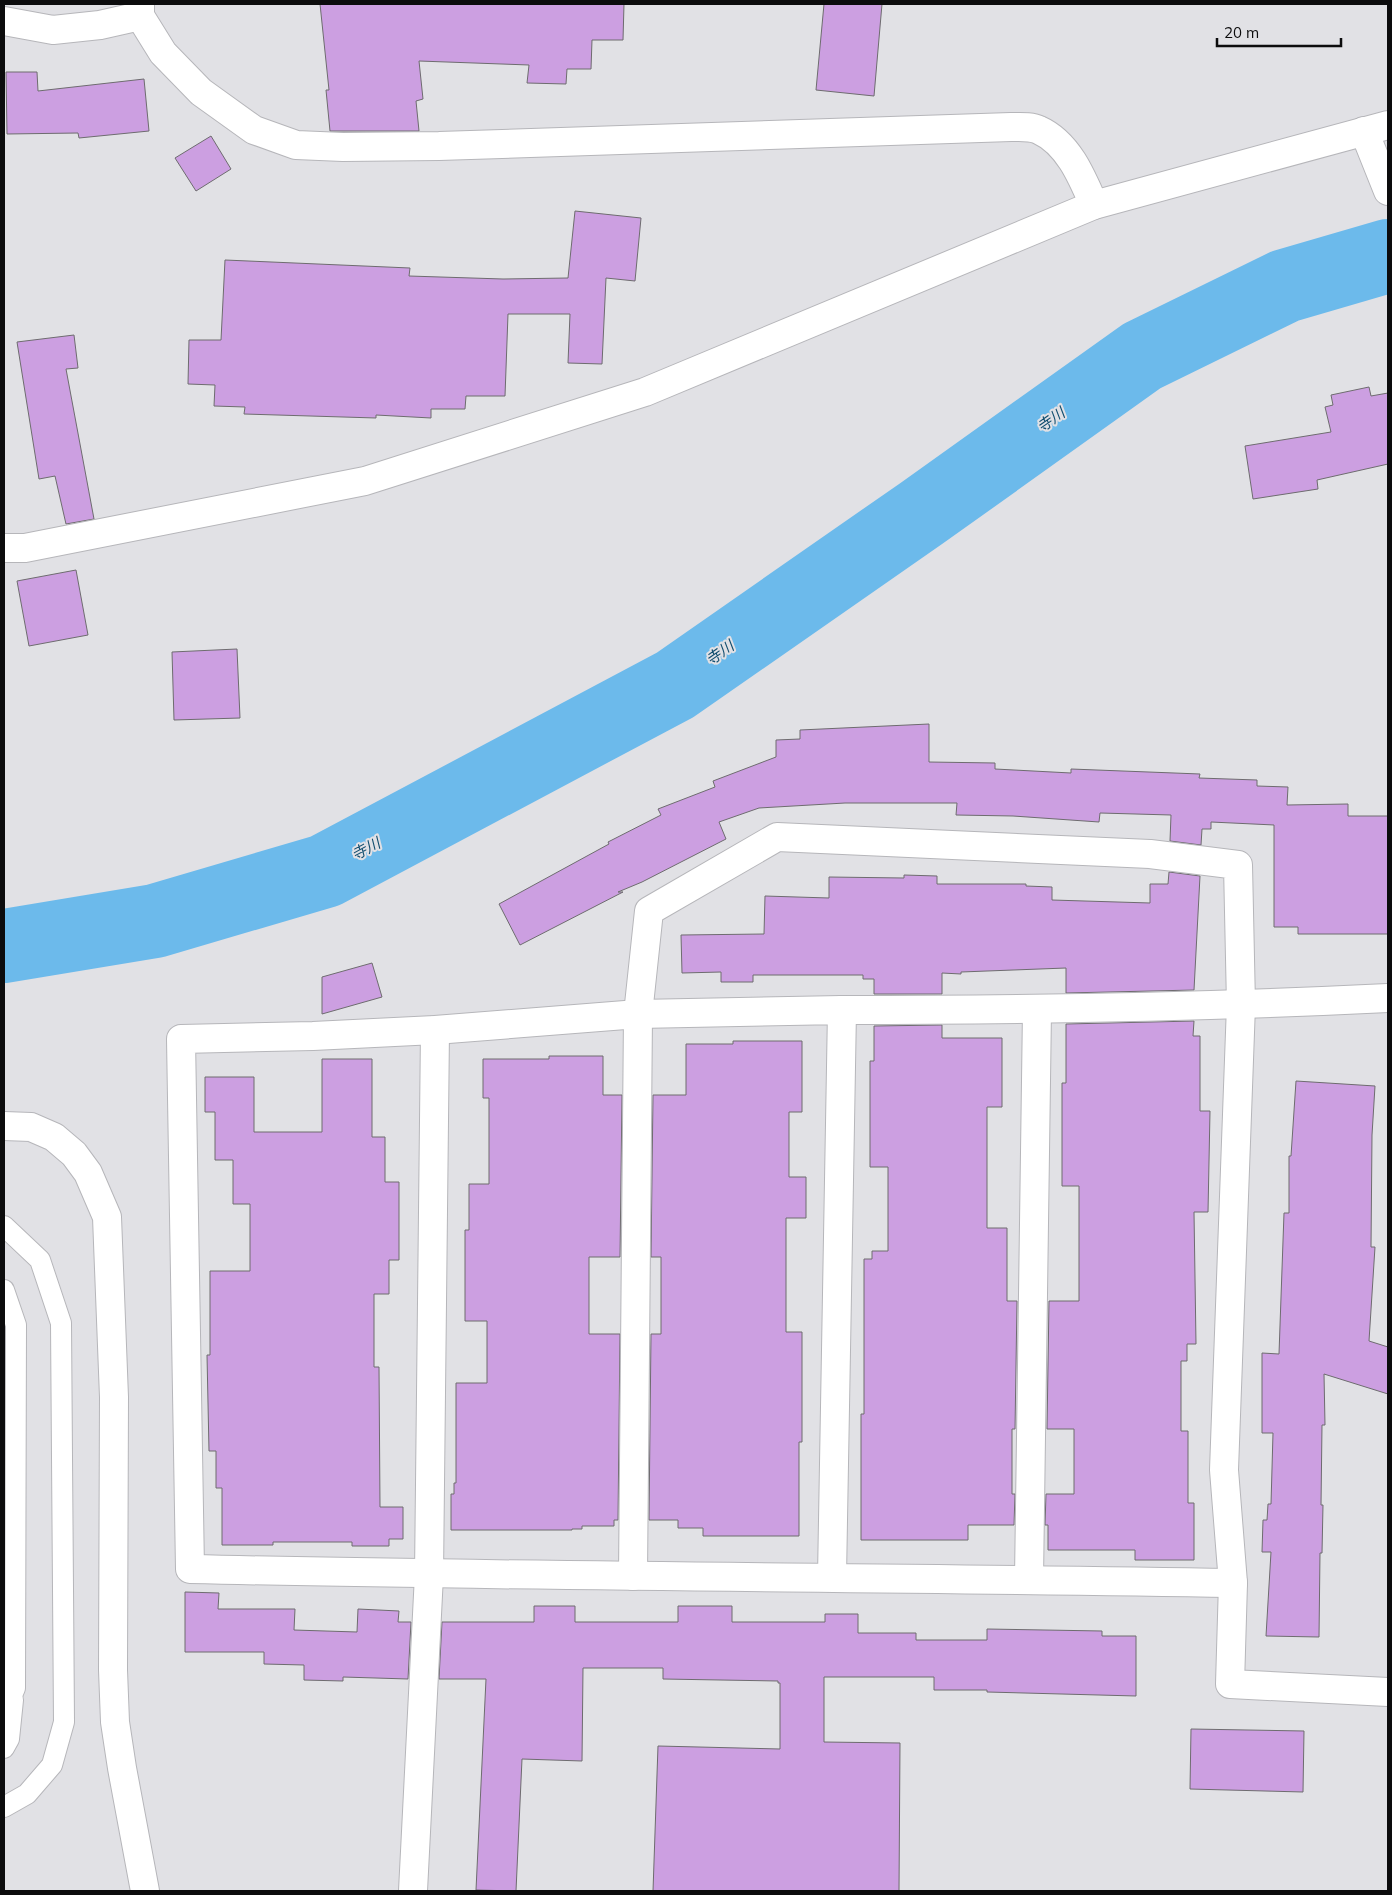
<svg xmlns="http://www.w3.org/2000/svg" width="1392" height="1895" font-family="Mulish,'Noto Sans JP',sans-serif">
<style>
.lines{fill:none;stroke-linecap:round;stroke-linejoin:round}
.river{stroke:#6cbaeb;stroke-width:74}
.building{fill:#cc9fe1;stroke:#6e6c6f}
.lane-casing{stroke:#b6b6ba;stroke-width:22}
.street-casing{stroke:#b6b6ba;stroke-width:30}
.secondary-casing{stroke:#b6b6ba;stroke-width:30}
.lane{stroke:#fff;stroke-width:20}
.street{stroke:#fff;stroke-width:28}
.secondary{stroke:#fff;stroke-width:28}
.labels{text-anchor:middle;stroke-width:4;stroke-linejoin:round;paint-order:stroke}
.water-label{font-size:15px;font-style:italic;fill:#124e6f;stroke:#e1e1e5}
</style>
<rect width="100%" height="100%" fill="#e1e1e5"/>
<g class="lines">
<path class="river" d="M 4,946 L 155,921 L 325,871 L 675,685 L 922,513 L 1142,356 L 1285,286 L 1388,256"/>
</g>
<g class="building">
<path d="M 320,4 L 624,4 L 623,40 L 592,40 L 591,69 L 567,69 L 566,84 L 527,83 L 529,65 L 419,61 L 423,99 L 416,101 L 419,131 L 330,131 L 326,90 L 329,90 Z"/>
<path d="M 824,4 L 882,4 L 874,96 L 816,90 Z"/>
<path d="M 6,72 L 37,72 L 38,91 L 144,79 L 149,131 L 79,138 L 78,133 L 7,134 Z"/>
<path d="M 211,136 L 231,169 L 196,191 L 175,158 Z"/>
<path d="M 575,211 L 641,218 L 635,281 L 606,278 L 602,364 L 568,363 L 570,314 L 508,314 L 505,396 L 466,396 L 465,409 L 431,409 L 431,418 L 376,415 L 376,418 L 244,414 L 245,407 L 214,406 L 215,385 L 188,384 L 189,340 L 221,340 L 225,260 L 410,268 L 409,276 L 503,279 L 568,278 Z"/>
<path d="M 74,335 L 78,368 L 66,369 L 94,519 L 66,524 L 55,476 L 39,479 L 17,342 Z"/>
<path d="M 1369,387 L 1371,396 L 1388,393 L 1388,464 L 1317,480 L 1318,489 L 1253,499 L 1245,446 L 1331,432 L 1325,407 L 1333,405 L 1331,395 Z"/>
<path d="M 76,570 L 88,635 L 29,646 L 17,581 Z"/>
<path d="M 237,649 L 240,718 L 174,720 L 172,652 Z"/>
<path d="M 929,724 L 929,762 L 995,763 L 995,769 L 1071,773 L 1071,769 L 1200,774 L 1199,778 L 1257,780 L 1257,786 L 1288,787 L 1287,805 L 1348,804 L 1348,816 L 1388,816 L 1388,934 L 1298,934 L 1298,927 L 1274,927 L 1274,825 L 1211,822 L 1211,829 L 1202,829 L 1201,845 L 1170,841 L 1171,815 L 1100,813 L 1099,822 L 1013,816 L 956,815 L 957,803 L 845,803 L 759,808 L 719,822 L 726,839 L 642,882 L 618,892 L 623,892 L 520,945 L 499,904 L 609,844 L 608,842 L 661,815 L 658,809 L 715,787 L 713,781 L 776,757 L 776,740 L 800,739 L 800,730 Z"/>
<path d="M 1169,872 L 1200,876 L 1194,990 L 1066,993 L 1066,968 L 961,972 L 961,974 L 942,973 L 942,994 L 874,994 L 874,979 L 863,979 L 863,975 L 753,975 L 753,982 L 721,982 L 721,972 L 682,973 L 681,935 L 764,934 L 765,896 L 829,898 L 829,877 L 904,878 L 904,875 L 937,876 L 937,884 L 1026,884 L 1026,886 L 1052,887 L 1052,900 L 1150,903 L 1150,884 L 1168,884 Z"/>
<path d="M 372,963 L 382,997 L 322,1014 L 322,977 Z"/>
<path d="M 1194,1021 L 1193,1036 L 1200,1036 L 1200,1111 L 1210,1111 L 1208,1212 L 1194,1212 L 1196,1344 L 1187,1344 L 1187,1361 L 1181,1361 L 1181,1431 L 1188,1431 L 1188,1503 L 1194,1503 L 1194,1560 L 1135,1560 L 1135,1550 L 1048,1550 L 1048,1525 L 1045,1525 L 1046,1494 L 1074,1494 L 1074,1429 L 1047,1429 L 1049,1301 L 1079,1301 L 1079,1186 L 1062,1186 L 1062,1083 L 1066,1083 L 1066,1024 Z"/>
<path d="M 942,1025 L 942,1038 L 1002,1038 L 1002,1107 L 987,1107 L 987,1228 L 1007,1228 L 1007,1301 L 1017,1301 L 1015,1429 L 1012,1429 L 1012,1494 L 1015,1494 L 1014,1525 L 968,1525 L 968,1540 L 861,1540 L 861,1414 L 864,1414 L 864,1259 L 872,1259 L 872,1251 L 888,1251 L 888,1167 L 870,1167 L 870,1061 L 874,1061 L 874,1026 Z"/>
<path d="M 733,1041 L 802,1041 L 802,1112 L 789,1112 L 789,1177 L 806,1177 L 806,1218 L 786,1218 L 786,1332 L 802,1332 L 802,1442 L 799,1442 L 799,1536 L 703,1536 L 703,1528 L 678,1528 L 678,1520 L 649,1520 L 651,1334 L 661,1334 L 661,1257 L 651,1257 L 653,1095 L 686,1095 L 686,1044 L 733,1044 Z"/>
<path d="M 549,1056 L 603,1056 L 603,1095 L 622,1095 L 620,1257 L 589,1257 L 589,1334 L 620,1334 L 618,1520 L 614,1520 L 614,1526 L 582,1526 L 582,1529 L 572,1529 L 572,1530 L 451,1530 L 451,1494 L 454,1494 L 454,1483 L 456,1483 L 456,1383 L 487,1383 L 487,1321 L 465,1321 L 465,1230 L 469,1230 L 469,1184 L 489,1184 L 489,1098 L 483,1098 L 483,1059 L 549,1059 Z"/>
<path d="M 322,1059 L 372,1059 L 372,1137 L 385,1137 L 385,1182 L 399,1182 L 399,1260 L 389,1260 L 389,1294 L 374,1294 L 374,1367 L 379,1367 L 380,1507 L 403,1507 L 403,1539 L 389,1539 L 389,1546 L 352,1546 L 352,1542 L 273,1542 L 273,1545 L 222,1545 L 222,1488 L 216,1488 L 216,1451 L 209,1451 L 207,1355 L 210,1355 L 210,1271 L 250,1271 L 250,1204 L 233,1204 L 233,1160 L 215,1160 L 215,1112 L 205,1112 L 205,1077 L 254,1077 L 254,1132 L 322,1132 Z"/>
<path d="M 1296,1081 L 1375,1086 L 1372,1135 L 1371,1247 L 1375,1247 L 1369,1341 L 1388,1347 L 1388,1394 L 1324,1374 L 1325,1425 L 1322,1425 L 1321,1505 L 1323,1505 L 1322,1553 L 1320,1553 L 1319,1637 L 1266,1636 L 1271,1552 L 1262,1552 L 1263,1520 L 1267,1520 L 1268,1504 L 1271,1504 L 1273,1433 L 1262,1433 L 1262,1353 L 1279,1354 L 1284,1213 L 1289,1213 L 1289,1156 L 1291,1156 Z"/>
<path d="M 185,1592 L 219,1593 L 218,1609 L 295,1609 L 294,1630 L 357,1632 L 358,1609 L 399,1611 L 398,1622 L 411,1622 L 408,1679 L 343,1677 L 343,1681 L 304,1680 L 304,1665 L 264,1664 L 264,1652 L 185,1652 Z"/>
<path d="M 534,1606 L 575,1606 L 575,1622 L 678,1622 L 678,1606 L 732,1606 L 732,1622 L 825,1622 L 825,1614 L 858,1614 L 858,1633 L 916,1633 L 916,1640 L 987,1640 L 987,1629 L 1102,1631 L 1102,1636 L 1136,1636 L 1136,1696 L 987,1692 L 987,1690 L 934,1690 L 934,1677 L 824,1677 L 824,1742 L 900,1743 L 899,1891 L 653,1891 L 658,1746 L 780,1749 L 780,1683 L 778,1683 L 778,1681 L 663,1679 L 663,1668 L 583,1668 L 582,1761 L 522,1759 L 516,1891 L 476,1890 L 486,1679 L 439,1679 L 442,1622 L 534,1622 Z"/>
<path d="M 1191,1729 L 1304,1731 L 1303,1792 L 1190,1789 Z"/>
</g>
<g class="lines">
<g class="lane-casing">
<g id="lane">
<path d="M 4,1226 L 40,1260 L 61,1323 L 64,1722 L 52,1765 L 27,1794 L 4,1807"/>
<path d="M 4,1290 L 16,1325 L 15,1688 L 4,1714"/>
<path d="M 4,1748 L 9,1739 L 13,1700"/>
</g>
</g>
<g class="street-casing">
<g id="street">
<path d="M 140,4 L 140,16 L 163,53 L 201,92 L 254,130 L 296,145 L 343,147 L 439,146 L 1011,127 C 1020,127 1031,126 1039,130 C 1068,143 1082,177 1094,205"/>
<path d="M 4,21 L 53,30 L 100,25 L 140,16"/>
<path d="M 842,1010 C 1024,1010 1206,1007 1388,998"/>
<path d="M 4,1126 L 31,1127 L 54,1137 L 74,1154 L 88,1173 L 107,1217 L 114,1397 L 113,1670 L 115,1722 L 122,1768 L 145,1891"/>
<path d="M 633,1576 L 638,1014 L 649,911 L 777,837 L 1150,854 L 1238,865 L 1241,1005 L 1224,1470 L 1233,1583 L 1230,1684 L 1388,1692"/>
<path d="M 832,1577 L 842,1010 L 638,1014 L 435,1030 L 313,1036 L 181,1039 L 190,1569 C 538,1577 885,1577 1233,1583"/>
<path d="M 1029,1579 L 1037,1010"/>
<path d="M 413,1891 L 429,1575 L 435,1030"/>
</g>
</g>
<g class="secondary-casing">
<g id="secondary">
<path d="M 1364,131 L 1388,191"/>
<path d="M 4,548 L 25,548 L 365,481 L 645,392 L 1094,205 L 1388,125"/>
</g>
</g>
<use href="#lane" class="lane"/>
<use href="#street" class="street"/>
<use href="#secondary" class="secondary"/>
</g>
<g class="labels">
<g class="water-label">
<text transform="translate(1051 420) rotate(-35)" y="5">寺川</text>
<text transform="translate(720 653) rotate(-35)" y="5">寺川</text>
<text transform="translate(366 849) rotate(-28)" y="5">寺川</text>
</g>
</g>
<rect width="1392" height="1895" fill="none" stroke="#0c0c0d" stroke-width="10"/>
<path d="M1217 38v8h124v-8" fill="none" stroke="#0c0c0d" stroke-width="2.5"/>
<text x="1224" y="38" font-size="15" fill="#0c0c0d" stroke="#e1e1e5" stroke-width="4" paint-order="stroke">20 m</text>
</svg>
